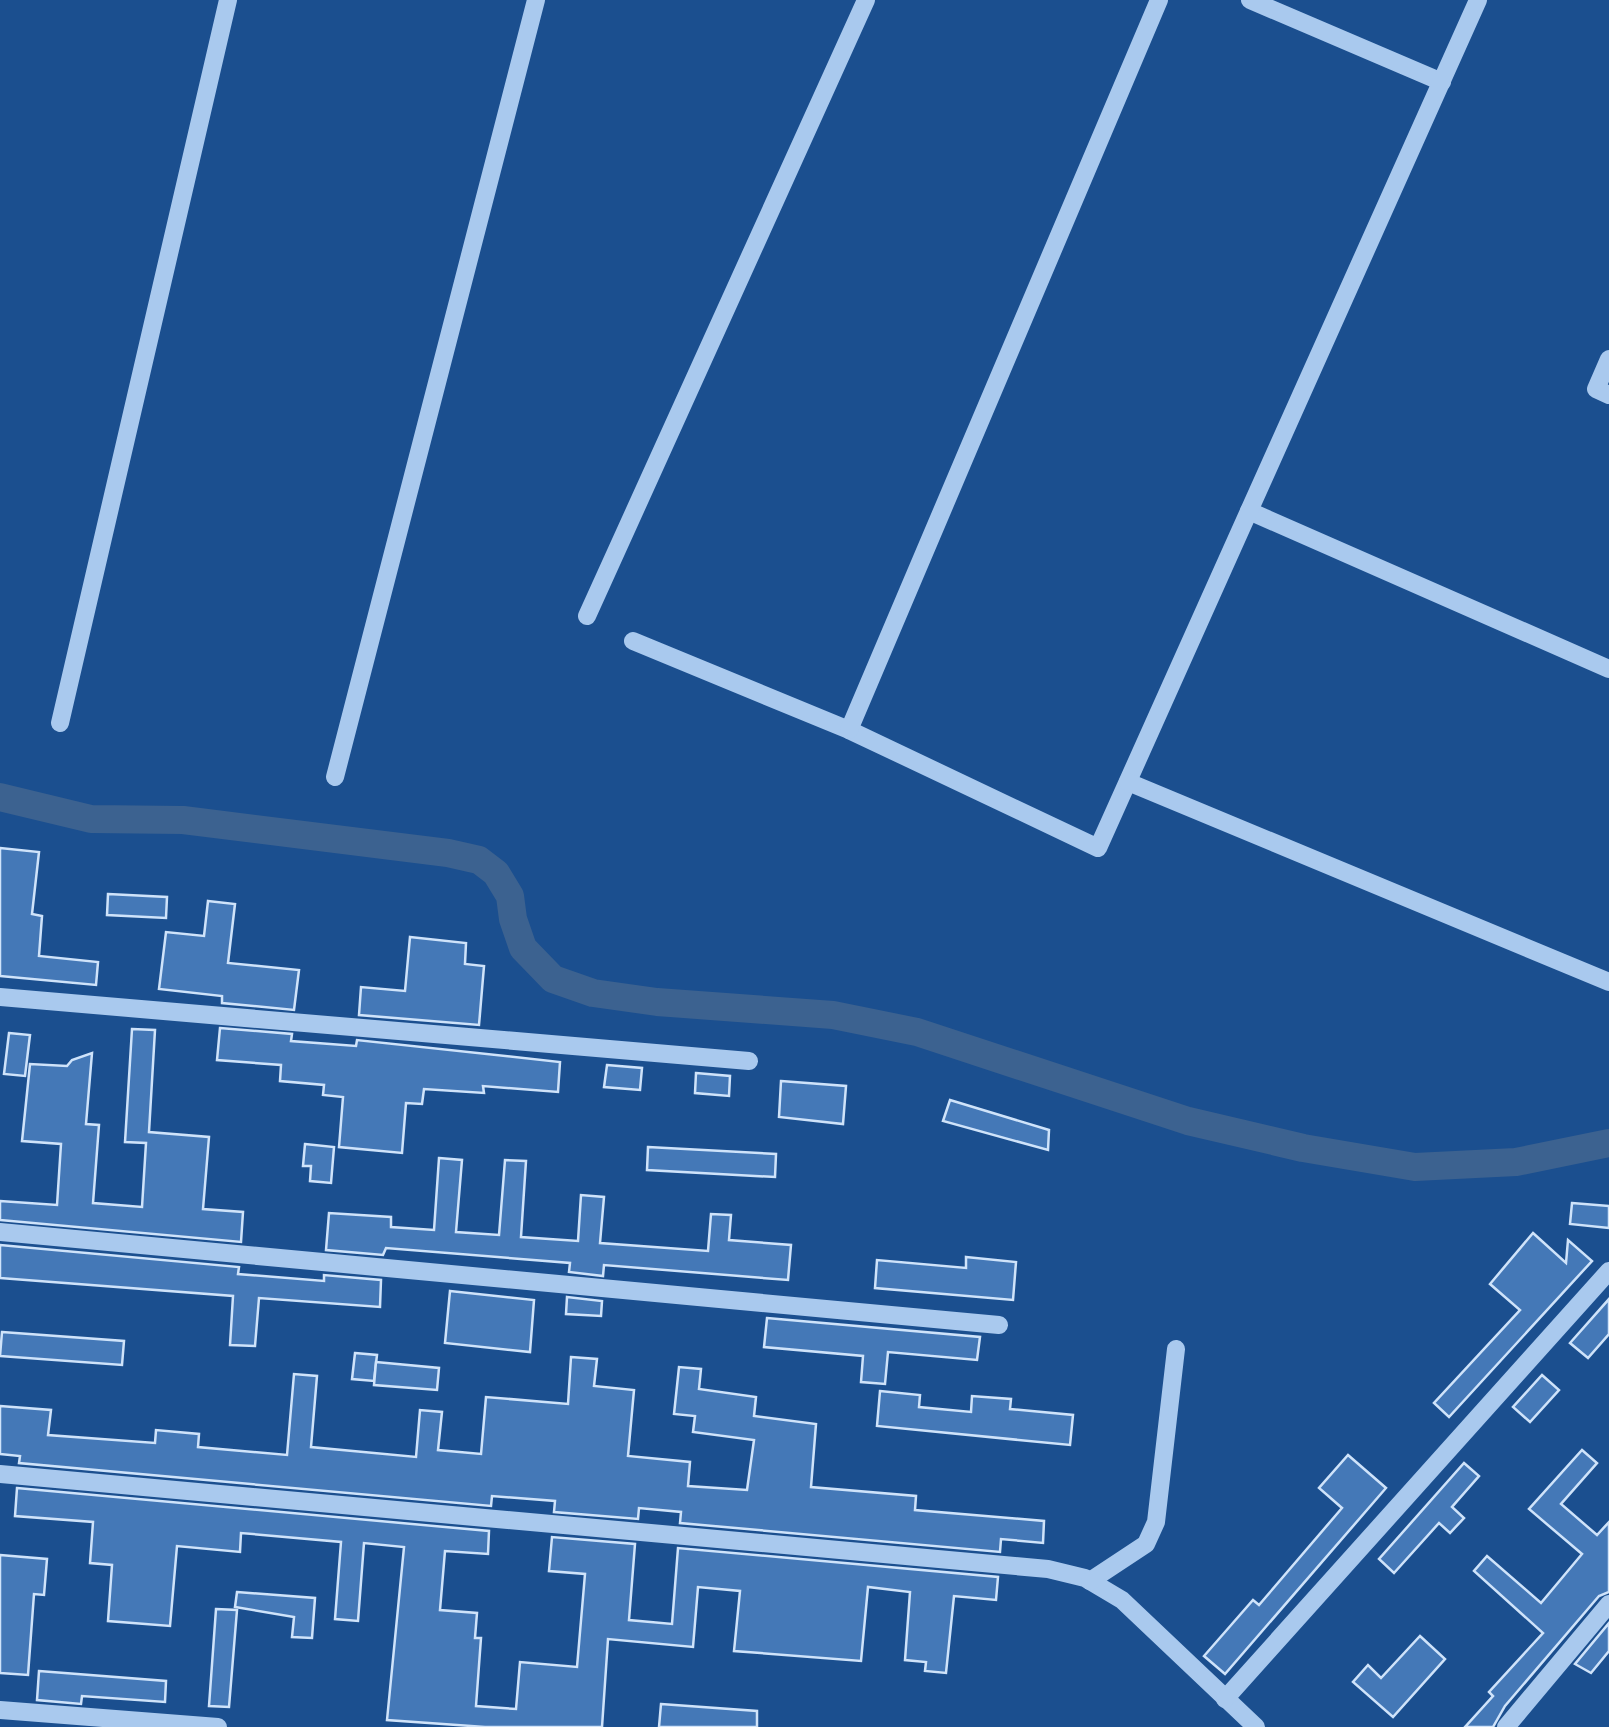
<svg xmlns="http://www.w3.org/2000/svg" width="1609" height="1727" font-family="Mulish,sans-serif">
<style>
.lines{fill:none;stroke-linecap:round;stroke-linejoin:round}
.canal{stroke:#3c6290;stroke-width:28}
.building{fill:#4478b7;stroke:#cfe3fa;stroke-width:2.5}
.minor{stroke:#a9c9ee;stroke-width:18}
</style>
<rect width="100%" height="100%" fill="#1b4f8f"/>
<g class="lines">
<path class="canal" d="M 0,797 L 91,819 L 183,820 L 448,853 L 479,860 L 496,873 L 510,896 L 513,919 L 523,948 L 553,979 L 593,993 L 657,1002 L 833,1015 L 917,1032 L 1188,1121 L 1303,1148 L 1415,1167 L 1516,1162 L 1609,1143"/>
</g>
<g class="building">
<path d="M 0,848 L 39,852 L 32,914 L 42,916 L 39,956 L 98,962 L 96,985 L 0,976 Z"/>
<path d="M 108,894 L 167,897 L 166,918 L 107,915 Z"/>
<path d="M 208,901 L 235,904 L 228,963 L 299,970 L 294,1010 L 222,1003 L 222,996 L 159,989 L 166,932 L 204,936 Z"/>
<path d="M 410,937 L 466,943 L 465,964 L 484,966 L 479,1025 L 359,1015 L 361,987 L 405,991 Z"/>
<path d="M 220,1028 L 292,1034 L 291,1041 L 356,1046 L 357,1040 L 560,1062 L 558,1092 L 483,1086 L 484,1093 L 424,1089 L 422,1104 L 406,1103 L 402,1153 L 339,1147 L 343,1097 L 323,1095 L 324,1085 L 280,1081 L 281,1065 L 217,1060 Z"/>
<path d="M 132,1029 L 155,1030 L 149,1132 L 209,1137 L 203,1209 L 243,1212 L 241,1242 L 0,1220 L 0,1201 L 57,1205 L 61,1144 L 22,1141 L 30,1064 L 67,1066 L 72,1060 L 92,1053 L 86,1124 L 99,1125 L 93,1203 L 142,1207 L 146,1143 L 125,1142 Z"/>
<path d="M 9,1033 L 30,1035 L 25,1076 L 4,1074 Z"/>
<path d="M 607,1065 L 642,1068 L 640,1090 L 604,1087 Z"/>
<path d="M 696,1073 L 730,1076 L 729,1096 L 695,1093 Z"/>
<path d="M 781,1081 L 846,1086 L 843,1124 L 779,1117 Z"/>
<path d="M 950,1100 L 1049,1130 L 1048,1150 L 943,1121 Z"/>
<path d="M 305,1144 L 334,1147 L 331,1183 L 310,1181 L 311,1166 L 303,1166 Z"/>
<path d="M 648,1147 L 776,1154 L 775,1177 L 647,1170 Z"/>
<path d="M 439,1158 L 462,1160 L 456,1232 L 499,1235 L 505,1160 L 526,1161 L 521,1237 L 578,1241 L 581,1195 L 604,1197 L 600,1243 L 708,1251 L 711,1214 L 731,1215 L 729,1240 L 791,1245 L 788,1280 L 604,1265 L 603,1276 L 569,1272 L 570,1263 L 386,1248 L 383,1255 L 326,1250 L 329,1213 L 391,1217 L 391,1227 L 434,1230 Z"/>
<path d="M 1572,1203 L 1609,1206 L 1609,1228 L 1570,1224 Z"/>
<path d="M 1533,1233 L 1566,1263 L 1568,1240 L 1592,1261 L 1449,1417 L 1434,1403 L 1520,1310 L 1490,1284 Z"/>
<path d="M 0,1245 L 239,1267 L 238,1274 L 324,1281 L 324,1275 L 381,1280 L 380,1307 L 259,1298 L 255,1346 L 230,1345 L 233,1296 L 0,1278 Z"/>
<path d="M 966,1257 L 1016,1262 L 1013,1300 L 875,1288 L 877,1260 L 966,1268 Z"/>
<path d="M 450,1291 L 534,1300 L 530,1352 L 445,1343 Z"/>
<path d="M 567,1297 L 602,1301 L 601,1316 L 566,1314 Z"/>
<path d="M 1609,1299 L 1609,1334 L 1588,1358 L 1570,1343 Z"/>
<path d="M 767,1318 L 980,1337 L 977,1360 L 888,1352 L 885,1384 L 861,1382 L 863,1356 L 764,1347 Z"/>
<path d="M 2,1332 L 124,1341 L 122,1365 L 0,1356 Z"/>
<path d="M 355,1353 L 377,1355 L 374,1381 L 352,1379 Z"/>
<path d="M 571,1357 L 597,1359 L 594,1386 L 634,1390 L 628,1456 L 690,1462 L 688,1486 L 747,1490 L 754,1440 L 693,1432 L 695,1416 L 674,1414 L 679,1367 L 701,1369 L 699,1389 L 756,1397 L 754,1416 L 816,1424 L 811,1487 L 916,1496 L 915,1510 L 1044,1521 L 1043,1543 L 1001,1539 L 1000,1552 L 680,1523 L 681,1512 L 639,1508 L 638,1519 L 554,1512 L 555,1501 L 492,1496 L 491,1506 L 19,1463 L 20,1456 L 0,1454 L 0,1406 L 51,1410 L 48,1435 L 155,1443 L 156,1430 L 199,1434 L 198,1447 L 287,1455 L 294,1374 L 317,1376 L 311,1447 L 416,1457 L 420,1410 L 442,1412 L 438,1450 L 481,1454 L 486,1397 L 568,1404 Z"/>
<path d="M 376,1362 L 439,1368 L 437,1390 L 374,1385 Z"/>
<path d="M 1542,1375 L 1559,1390 L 1530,1422 L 1513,1407 Z"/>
<path d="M 880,1391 L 920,1395 L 919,1407 L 971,1412 L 972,1396 L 1011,1399 L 1010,1409 L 1073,1415 L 1070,1445 L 877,1426 Z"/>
<path d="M 1582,1450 L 1597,1463 L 1561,1504 L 1597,1535 L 1609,1522 L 1609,1592 L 1599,1596 L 1505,1706 L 1493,1727 L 1465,1727 L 1493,1696 L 1489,1692 L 1543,1633 L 1474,1571 L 1487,1556 L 1541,1603 L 1582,1554 L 1529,1509 Z"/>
<path d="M 1348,1455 L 1386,1488 L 1225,1674 L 1204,1656 L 1253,1600 L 1259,1605 L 1342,1508 L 1319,1488 Z"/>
<path d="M 1464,1463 L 1479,1476 L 1452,1507 L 1464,1518 L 1450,1533 L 1439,1523 L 1394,1573 L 1379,1559 Z"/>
<path d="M 17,1488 L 489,1531 L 488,1554 L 445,1551 L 440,1610 L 477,1613 L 475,1638 L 481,1638 L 476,1706 L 516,1709 L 520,1662 L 577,1667 L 585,1574 L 549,1571 L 552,1537 L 635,1544 L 629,1620 L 672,1624 L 678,1548 L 998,1577 L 996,1600 L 954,1596 L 946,1673 L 925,1671 L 926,1662 L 905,1660 L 910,1592 L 868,1587 L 861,1661 L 734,1651 L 740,1591 L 698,1587 L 693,1647 L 608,1639 L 602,1727 L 485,1727 L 387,1720 L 404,1547 L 364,1543 L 358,1621 L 335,1619 L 341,1542 L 241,1533 L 240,1552 L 177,1546 L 170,1626 L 108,1621 L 112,1565 L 90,1563 L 93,1522 L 15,1516 Z"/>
<path d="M 0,1555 L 47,1559 L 44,1595 L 34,1594 L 28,1675 L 0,1673 Z"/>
<path d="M 237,1592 L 315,1598 L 312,1638 L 292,1637 L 294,1617 L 235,1607 Z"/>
<path d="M 216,1609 L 237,1610 L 229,1707 L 209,1706 Z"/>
<path d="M 1609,1623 L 1609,1651 L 1591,1673 L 1575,1664 Z"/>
<path d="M 1420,1636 L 1445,1659 L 1393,1717 L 1353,1682 L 1368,1665 L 1381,1678 Z"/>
<path d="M 39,1671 L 166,1681 L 165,1702 L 82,1696 L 81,1704 L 37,1700 Z"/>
<path d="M 661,1704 L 757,1711 L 757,1727 L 659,1727 Z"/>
</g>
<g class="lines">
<g class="minor">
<path d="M 1250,0 L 1442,82"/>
<path d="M 1609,359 L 1596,389 L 1609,395"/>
<path d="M 1249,511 L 1609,669"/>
<path d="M 587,616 L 866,0"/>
<path d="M 633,641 L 849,730 L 1098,848 L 1478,0"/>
<path d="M 60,723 L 228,0"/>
<path d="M 849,730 L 1159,0"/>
<path d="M 335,777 L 536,0"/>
<path d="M 1128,782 L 1609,982"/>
<path d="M 0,997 L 749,1061"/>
<path d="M 0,1232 L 999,1325"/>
<path d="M 0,1474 L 1048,1569 L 1085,1578 L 1122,1600 L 1256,1727"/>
<path d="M 1090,1581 L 1146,1544 L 1156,1522 L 1176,1349"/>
<path d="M 1225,1699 L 1609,1271"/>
<path d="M 0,1710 L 218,1727"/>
<path d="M 1506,1727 L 1609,1604"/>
</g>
</g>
</svg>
